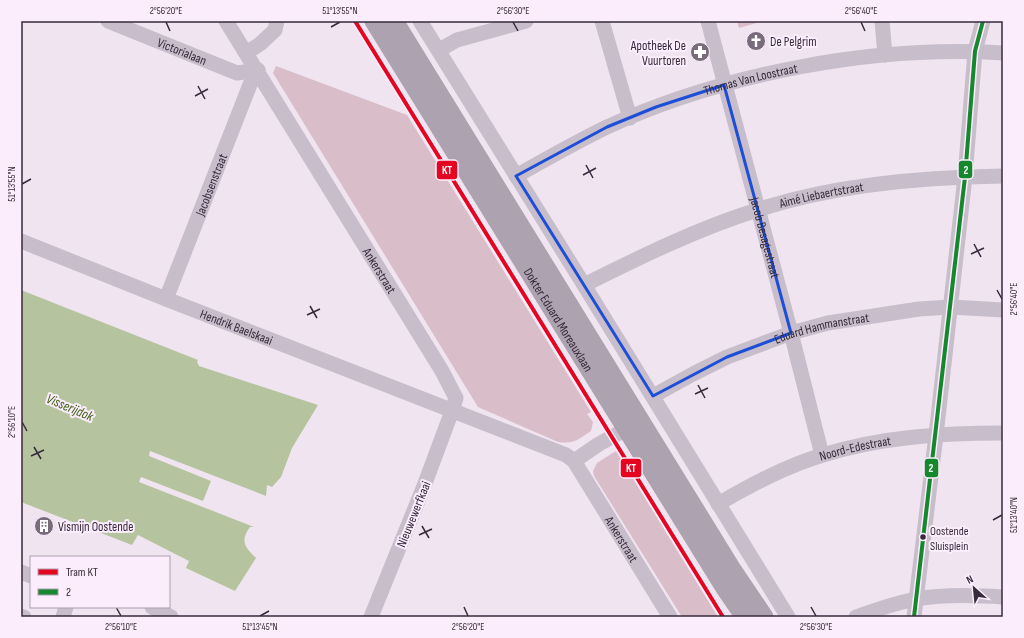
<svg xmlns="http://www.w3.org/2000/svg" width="1024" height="638" font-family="'Sofia Sans Condensed',sans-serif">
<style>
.green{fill:#d9bdc9}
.water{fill:#b5c49e}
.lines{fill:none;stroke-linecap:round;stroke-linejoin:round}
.minor{stroke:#c8bdca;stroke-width:15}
.major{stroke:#ada2af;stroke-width:19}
.bus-1-casing{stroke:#fbedfc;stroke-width:7}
.bus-1{stroke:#15882e;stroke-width:4}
.tram-1-casing{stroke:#fbedfc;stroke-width:7}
.tram-1{stroke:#e40521;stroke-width:4}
.marked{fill:none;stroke:#1d4ed8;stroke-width:3;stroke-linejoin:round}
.ticks{fill:none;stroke:#372a3c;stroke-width:1.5}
.bus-dot{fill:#372a3c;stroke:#fbedfc;stroke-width:1.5}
.labels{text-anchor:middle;stroke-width:4;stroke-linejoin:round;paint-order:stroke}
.bus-label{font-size:12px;fill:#372a3c;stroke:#fbedfc;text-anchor:start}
.poi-label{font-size:13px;fill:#372a3c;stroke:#fbedfc;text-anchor:start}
.street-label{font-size:13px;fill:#372a3c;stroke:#fbedfc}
.water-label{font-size:14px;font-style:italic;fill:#426319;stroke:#fbedfc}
.line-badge{stroke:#fbedfc;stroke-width:1.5}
.badge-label{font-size:11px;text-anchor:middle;font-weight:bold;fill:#fff}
.neatline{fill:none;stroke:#372a3c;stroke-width:1.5}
.ticks-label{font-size:10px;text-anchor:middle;fill:#372a3c}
</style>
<rect width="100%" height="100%" fill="#f0e4f1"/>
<g class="green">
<path d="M 737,21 L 760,21 L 760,22 L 739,28 Z"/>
<path d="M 276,66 L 407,115 L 591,412 L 587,414 L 593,422 L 591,431 C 577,440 575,444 558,442 L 478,407 L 273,73 Z"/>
<path d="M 616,451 L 718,617 L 682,617 L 594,476 L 593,471 L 597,463 Z"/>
</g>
<path class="water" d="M 21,290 L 198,360 L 197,362 L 199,366 L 318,405 L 292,448 L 281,477 L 272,487 L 267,485 L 266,496 L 150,451 L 149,456 L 211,481 L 203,501 L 141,477 L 139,482 L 254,527 L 250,527 C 239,542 246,548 256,558 L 235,591 L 186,568 L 189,561 L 138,535 L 132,545 L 21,502 Z"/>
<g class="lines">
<g class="minor">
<path id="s1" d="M 108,21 L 237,73 L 258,70"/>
<path id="s2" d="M 226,21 L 442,371 L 456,398 L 452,411 L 424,486 L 371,617"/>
<path d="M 420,21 L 584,285 L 788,617"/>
<path d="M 602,21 L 630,118"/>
<path id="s3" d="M 708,21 L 791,333 L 822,455"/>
<path d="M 882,21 L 885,55"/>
<path d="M 439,50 L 457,40 L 526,21"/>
<path d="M 246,53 L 260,44 L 275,30 L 277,21"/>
<path id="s4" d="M 516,176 C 546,159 576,142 607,127 C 725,73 874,45 1003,53"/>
<path id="s5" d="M 21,241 L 166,299 L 566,455 L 574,461 L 670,617"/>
<path id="s6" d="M 584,285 C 640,257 697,229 757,210 C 833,185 923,177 1003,176"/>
<path id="s7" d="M 166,299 L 251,82 L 258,70"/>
<path id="s8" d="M 653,396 L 693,374 L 727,357 L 791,333 L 828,323 L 919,309 L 951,307 L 1003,310"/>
<path d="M 574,461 L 599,444 L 635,424"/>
<path id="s9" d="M 718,504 C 751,485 786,466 823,455 C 881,437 942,433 1003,433"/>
<path d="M 21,572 L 31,576"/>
<path d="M 152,607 L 171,617"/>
<path d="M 21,616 L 24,617"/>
<path d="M 63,617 L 66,607"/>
<path d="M 856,617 C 875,610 896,603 916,599 C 944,594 975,595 1003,597"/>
<path d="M 914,617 L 936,435 L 965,177 L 975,51 L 983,21"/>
</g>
<g class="major">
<path id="s10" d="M 374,21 L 725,588 L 745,617"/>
<path d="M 394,21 L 731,568 L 764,617"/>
</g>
<g class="bus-1-casing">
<path id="bus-1" d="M 914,617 L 965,177 L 975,51 L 983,21"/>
</g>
<use href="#bus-1" class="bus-1"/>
<g class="tram-1-casing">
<path id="tram-1" d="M 355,21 L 723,617"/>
</g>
<use href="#tram-1" class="tram-1"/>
</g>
<path class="marked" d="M 724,85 L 791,333 L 727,357 L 653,396 L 516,176 L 607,127 L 656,107 Z"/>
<path class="ticks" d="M 166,22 L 170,31M 513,22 L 518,31M 861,22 L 865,31M 331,27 L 340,22M 198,86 L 205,99M 195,96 L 208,89M 586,165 L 593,178M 583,175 L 596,168M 22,184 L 31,179M 974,244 L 981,257M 971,254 L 984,248M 997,290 L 1002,299M 310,306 L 317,318M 307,315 L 320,309M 698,385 L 705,398M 695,394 L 708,388M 22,422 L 27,431M 34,447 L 41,459M 31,456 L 44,450M 993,520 L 1002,515M 422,526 L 429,538M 419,535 L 432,529M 116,607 L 121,616M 464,607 L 468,616M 811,607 L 816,616M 260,616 L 269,611"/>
<defs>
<g id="church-disc" transform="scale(1)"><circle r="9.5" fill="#786b7b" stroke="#fbedfc"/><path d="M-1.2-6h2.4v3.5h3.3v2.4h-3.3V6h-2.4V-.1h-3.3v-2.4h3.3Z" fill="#fff"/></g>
<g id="pharmacy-disc" transform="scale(1)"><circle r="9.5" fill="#786b7b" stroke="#fbedfc"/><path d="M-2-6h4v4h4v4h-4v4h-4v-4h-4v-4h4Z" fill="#fff"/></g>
<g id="building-disc" transform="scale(1)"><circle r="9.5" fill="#786b7b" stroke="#fbedfc"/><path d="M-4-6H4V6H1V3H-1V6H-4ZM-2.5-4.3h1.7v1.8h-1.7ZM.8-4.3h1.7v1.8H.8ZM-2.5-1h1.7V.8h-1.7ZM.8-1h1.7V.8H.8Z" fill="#fff"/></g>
</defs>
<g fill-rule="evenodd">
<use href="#church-disc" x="756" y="41"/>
<use href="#pharmacy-disc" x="700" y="52"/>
<use href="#building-disc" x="44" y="526"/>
</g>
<circle class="bus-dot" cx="923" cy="537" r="3.5"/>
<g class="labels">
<g class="bus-label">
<text x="930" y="535">Oostende<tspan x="930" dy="15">Sluisplein</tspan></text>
</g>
<g class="poi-label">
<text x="770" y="46">De Pelgrim</text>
<text x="686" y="50" text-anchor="end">Apotheek De<tspan x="686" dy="15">Vuurtoren</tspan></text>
<text x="58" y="531">Vismijn Oostende</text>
</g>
<g class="street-label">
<text dy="5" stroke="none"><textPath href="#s1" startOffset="80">Victorialaan</textPath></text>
<text dy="5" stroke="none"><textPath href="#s4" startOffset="255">Thomas Van Loostraat</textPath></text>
<text dy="5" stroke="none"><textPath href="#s7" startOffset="123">Jacobsenstraat</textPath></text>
<text dy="5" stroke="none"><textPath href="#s6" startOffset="255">Aimé Liebaertstraat</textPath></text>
<text dy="5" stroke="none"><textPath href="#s3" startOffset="224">Jacob Besagestraat</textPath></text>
<text dy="5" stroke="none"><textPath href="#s2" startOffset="293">Ankerstraat</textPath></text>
<text dy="5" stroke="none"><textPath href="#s10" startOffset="351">Dokter Eduard Moreauxlaan</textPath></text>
<text dy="5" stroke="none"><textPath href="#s5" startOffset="232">Hendrik Baelskaai</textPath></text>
<text dy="5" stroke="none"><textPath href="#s8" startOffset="183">Eduard Hammanstraat</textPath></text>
<text dy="5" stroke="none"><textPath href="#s9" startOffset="149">Noord-Edestraat</textPath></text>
<text transform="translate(413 514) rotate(-68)" y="5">Nieuwewerfkaai</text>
<text dy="5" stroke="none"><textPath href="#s5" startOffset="687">Ankerstraat</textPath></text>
</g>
<g class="water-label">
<text transform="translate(70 407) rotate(23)" y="5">Visserijdok</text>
</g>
</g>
<g class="line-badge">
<rect x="958" y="160" width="15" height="19" rx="4" fill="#15882e"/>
<rect x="436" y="160" width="22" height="20" rx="4" fill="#e40521"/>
<rect x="924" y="458" width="15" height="20" rx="4" fill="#15882e"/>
<rect x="620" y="458" width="22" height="20" rx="4" fill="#e40521"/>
</g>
<g class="badge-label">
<text x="966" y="174">2</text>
<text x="447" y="174">KT</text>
<text x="931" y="472">2</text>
<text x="631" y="472">KT</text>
</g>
<rect width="1024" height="638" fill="none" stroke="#fbedfc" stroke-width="44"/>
<rect x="30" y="556" width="140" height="52" fill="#fbedfc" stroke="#ad9faf"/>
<rect x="38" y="569" width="20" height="6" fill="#e40521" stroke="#ad9faf"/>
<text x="66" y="576" font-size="12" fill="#372a3c">Tram KT</text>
<rect x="38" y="589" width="20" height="6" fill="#15882e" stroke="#ad9faf"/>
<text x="66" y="596" font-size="12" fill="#372a3c">2</text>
<g transform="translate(974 588) rotate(333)" stroke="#fbedfc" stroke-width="3" paint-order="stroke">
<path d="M0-3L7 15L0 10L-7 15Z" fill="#372a3c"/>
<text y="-6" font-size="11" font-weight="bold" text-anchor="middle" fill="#372a3c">N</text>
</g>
<rect x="22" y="22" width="980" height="594" class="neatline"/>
<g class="ticks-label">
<text x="166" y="14">2°56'20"E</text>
<text x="340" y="14">51°13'55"N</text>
<text x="513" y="14">2°56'30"E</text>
<text x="861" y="14">2°56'40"E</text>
<text transform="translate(11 184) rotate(-90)" y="4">51°13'55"N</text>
<text transform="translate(1013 299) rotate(-90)" y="4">2°56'40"E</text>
<text transform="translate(11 422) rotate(-90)" y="4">2°56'10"E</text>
<text transform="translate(1013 515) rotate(-90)" y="4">51°13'40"N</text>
<text x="121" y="630">2°56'10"E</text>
<text x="260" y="630">51°13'45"N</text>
<text x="468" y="630">2°56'20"E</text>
<text x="816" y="630">2°56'30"E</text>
</g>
</svg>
